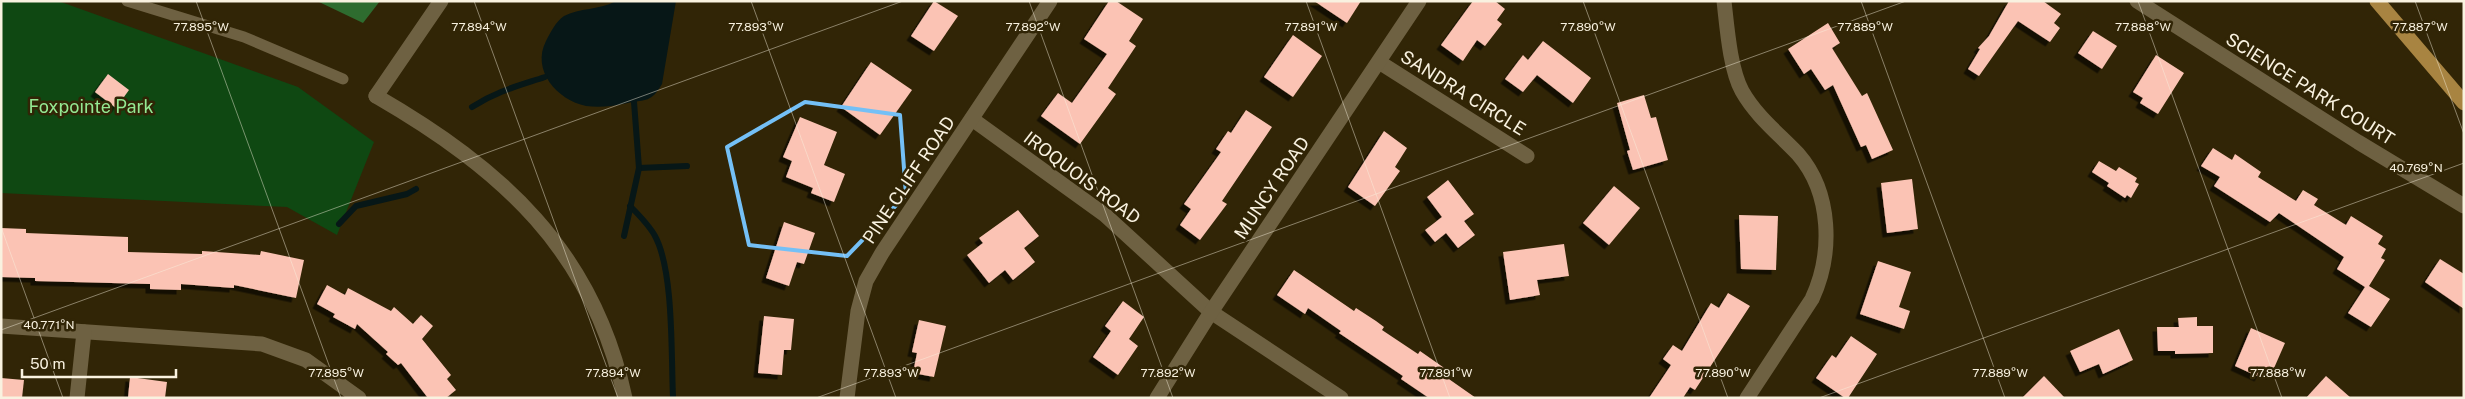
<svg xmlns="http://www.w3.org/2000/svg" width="2465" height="399" font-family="'Public Sans',sans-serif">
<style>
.green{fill:#0f4812}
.forest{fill:#2e6c2f}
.water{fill:#071717}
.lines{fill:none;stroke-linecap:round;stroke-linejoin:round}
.stream{stroke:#071717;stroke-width:6}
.building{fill:#fbc3b4;filter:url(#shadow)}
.service{stroke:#6e6142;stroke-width:11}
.minor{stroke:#6e6142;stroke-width:15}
.tertiary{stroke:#6e6142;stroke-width:15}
.primary{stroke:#a88441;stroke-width:15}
.marked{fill:none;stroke:#74c0f6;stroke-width:4;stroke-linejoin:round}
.ticks{fill:none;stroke:#f9f2e0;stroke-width:1;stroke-opacity:0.45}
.labels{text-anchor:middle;stroke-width:5;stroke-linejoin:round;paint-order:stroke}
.street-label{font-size:18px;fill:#f9f2e0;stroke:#312506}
.park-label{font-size:18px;fill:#94e892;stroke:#312506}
.ticks-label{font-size:12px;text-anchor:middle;fill:#f9f2e0;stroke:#312506;stroke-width:5;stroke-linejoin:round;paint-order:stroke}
</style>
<defs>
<filter id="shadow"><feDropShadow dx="-4.5" dy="4.5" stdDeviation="0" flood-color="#0009"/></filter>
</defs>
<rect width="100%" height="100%" fill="#312506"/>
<path class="green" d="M 1,1 L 61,2 L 298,87 L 374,142 L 337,235 L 287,207 L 1,193 Z"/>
<path class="forest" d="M 317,1 L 380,1 L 363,23 Z"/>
<path class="water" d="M 616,1 L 676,1 L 662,84 C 651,103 646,99 628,103 C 614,106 600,108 586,106 C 557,100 531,70 546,41 C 550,33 556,21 564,16 C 579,8 600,10 616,1 Z"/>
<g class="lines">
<g class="stream">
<path d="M 472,107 C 497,91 518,86 545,77"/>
<path d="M 639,168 L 687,166"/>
<path d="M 630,206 C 639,215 649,225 655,236 C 674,271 671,356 673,397"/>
<path d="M 339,224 L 356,206 L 407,194 L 416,189"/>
<path d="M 624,236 L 639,168 L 634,102"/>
</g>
</g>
<g class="building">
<path d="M 934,1 L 958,16 L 934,51 L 911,36 Z"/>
<path d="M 1109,1 L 1116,1 L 1143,19 L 1129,41 L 1136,46 L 1108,88 L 1116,94 L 1080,144 L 1041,116 L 1058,93 L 1072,103 L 1107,54 L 1084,39 Z"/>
<path d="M 1314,1 L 1361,1 L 1347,23 Z"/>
<path d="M 1473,1 L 1495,1 L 1505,9 L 1497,20 L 1502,24 L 1485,46 L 1477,40 L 1463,61 L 1441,45 Z"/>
<path d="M 2009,1 L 2043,1 L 2061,14 L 2054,23 L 2060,28 L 2050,42 L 2018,21 L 1979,76 L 1968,69 L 1980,49 L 1978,48 L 1989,36 Z"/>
<path d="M 1828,23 L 1840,43 L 1832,48 L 1862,96 L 1867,93 L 1893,150 L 1872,159 L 1866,145 L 1861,147 L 1833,85 L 1825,90 L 1811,69 L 1804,74 L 1788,49 Z"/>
<path d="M 2093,31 L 2117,46 L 2102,69 L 2078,53 Z"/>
<path d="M 1293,35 L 1322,56 L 1293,97 L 1264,77 Z"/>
<path d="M 1543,41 L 1591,78 L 1573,103 L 1537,75 L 1523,92 L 1505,79 L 1523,55 L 1528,60 Z"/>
<path d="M 2156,55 L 2184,73 L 2158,114 L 2140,103 L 2143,98 L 2133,92 Z"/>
<path d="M 871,62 L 912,90 L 880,135 L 841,107 Z"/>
<path d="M 108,74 L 129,90 L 116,108 L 95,92 Z"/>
<path d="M 1644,95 L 1651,118 L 1656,117 L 1668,160 L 1633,170 L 1627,151 L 1630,150 L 1617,103 Z"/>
<path d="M 1246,110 L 1272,127 L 1222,201 L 1227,204 L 1200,240 L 1180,225 L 1191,209 L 1184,204 L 1221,152 L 1216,149 L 1228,131 L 1231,133 Z"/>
<path d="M 800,117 L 837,132 L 824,165 L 845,174 L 834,202 L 811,193 L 813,188 L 786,177 L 792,161 L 783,157 Z"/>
<path d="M 1384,131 L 1407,148 L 1395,167 L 1400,171 L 1375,206 L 1348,187 Z"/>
<path d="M 2213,148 L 2232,160 L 2235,154 L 2261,172 L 2258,177 L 2296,201 L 2303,190 L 2318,199 L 2314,205 L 2346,225 L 2351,216 L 2383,236 L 2378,244 L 2386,249 L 2381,258 L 2385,260 L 2369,286 L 2390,299 L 2371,327 L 2348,313 L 2365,287 L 2337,269 L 2344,257 L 2279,213 L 2270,222 L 2214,186 L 2220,177 L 2201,166 Z"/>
<path d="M 2099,161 L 2116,171 L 2119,167 L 2137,178 L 2135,182 L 2139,184 L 2131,198 L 2127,195 L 2125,198 L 2107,186 L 2109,183 L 2092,172 Z"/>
<path d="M 1912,179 L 1918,229 L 1887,233 L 1881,183 Z"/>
<path d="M 1448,180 L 1474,214 L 1464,221 L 1475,235 L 1458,248 L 1446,233 L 1435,242 L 1425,230 L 1442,217 L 1427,197 Z"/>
<path d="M 1614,186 L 1640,208 L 1609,245 L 1583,223 Z"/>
<path d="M 1018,210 L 1039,236 L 1024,248 L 1035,262 L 1013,280 L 1005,270 L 989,283 L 967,255 L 983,243 L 979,238 Z"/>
<path d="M 1739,215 L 1778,216 L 1776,270 L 1741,269 Z"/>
<path d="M 784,222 L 815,233 L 804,264 L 797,262 L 789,286 L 766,278 Z"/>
<path d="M 1,228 L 26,229 L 26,233 L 128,237 L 128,252 L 202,254 L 202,251 L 260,255 L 261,251 L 304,260 L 296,298 L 234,285 L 234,288 L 181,284 L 181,290 L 150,289 L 150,284 L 35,281 L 35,278 L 1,277 Z"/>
<path d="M 1564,244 L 1569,276 L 1537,280 L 1540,295 L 1510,300 L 1503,252 Z"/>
<path d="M 2440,259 L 2464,274 L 2464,309 L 2425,282 Z"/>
<path d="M 1878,261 L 1911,272 L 1899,307 L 1910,311 L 1904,329 L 1860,314 Z"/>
<path d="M 1294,270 L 1354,311 L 1356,308 L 1376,321 L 1384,327 L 1382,330 L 1418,354 L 1420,351 L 1450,372 L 1446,377 L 1476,398 L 1429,398 L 1401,379 L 1403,376 L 1339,333 L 1341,331 L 1308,308 L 1305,314 L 1277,295 Z"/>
<path d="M 327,285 L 345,295 L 348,288 L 391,311 L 394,307 L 413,324 L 421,315 L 433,326 L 422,339 L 451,375 L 447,379 L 456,390 L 446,398 L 428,398 L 401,363 L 398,365 L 386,354 L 388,352 L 357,324 L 355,329 L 333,317 L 335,314 L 317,304 Z"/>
<path d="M 1728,293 L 1750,306 L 1695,390 L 1690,387 L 1683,398 L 1649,398 L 1671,365 L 1663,359 L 1673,345 L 1682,351 L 1711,303 L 1719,308 Z"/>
<path d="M 1123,301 L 1144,317 L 1129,339 L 1138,346 L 1118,375 L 1093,357 L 1111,331 L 1105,326 Z"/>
<path d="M 764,316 L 794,319 L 791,350 L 784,350 L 782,375 L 758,373 Z"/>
<path d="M 2197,317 L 2197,326 L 2213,326 L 2213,353 L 2175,354 L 2175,351 L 2158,351 L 2157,327 L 2179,327 L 2178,318 Z"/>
<path d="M 919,320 L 946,326 L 934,377 L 913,373 L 917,353 L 912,352 Z"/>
<path d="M 2251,328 L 2285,343 L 2271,375 L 2262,371 L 2259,377 L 2235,366 Z"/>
<path d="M 2119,329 L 2133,360 L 2103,374 L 2099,364 L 2080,372 L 2070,351 Z"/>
<path d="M 1851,336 L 1877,354 L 1848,398 L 1845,398 L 1816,378 L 1832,355 L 1836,358 Z"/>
<path d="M 2044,376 L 2065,398 L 2022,398 Z"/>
<path d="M 2326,376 L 2351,398 L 2306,398 Z"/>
<path d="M 130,377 L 167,382 L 165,398 L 128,398 Z"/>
<path d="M 1,378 L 24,380 L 22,398 L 1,398 Z"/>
</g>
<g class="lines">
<path class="service" d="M 127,1 L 244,37 L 343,79"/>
<g class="minor">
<path d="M 1724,1 C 1727,27 1730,69 1742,91 C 1756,116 1779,134 1798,154 C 1832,193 1833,254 1812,299 L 1747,398"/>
<path d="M 2137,1 L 2358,142 L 2464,206"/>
<path d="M 1379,62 L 1527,156"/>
<path d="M 376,96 C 502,169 593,250 625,398"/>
<path d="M 972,119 L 1105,215 L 1211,312 L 1341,398"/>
<path d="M 1,326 L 262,344 L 306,360 L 359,398"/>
<path d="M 77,398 L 84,332"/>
<path d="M 847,398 L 858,311 L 866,281 L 882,253 L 1050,1"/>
<path d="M 1157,398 L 1211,312 L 1419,1"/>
</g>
<path class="tertiary" d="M 376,96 L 441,1"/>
<path class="primary" d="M 2377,1 L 2464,103"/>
</g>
<path class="marked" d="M 805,102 L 900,115 L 906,195 L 847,256 L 749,245 L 727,147 Z"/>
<path class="ticks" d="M 196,1 L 341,398M 474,1 L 618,398M 751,1 L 896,398M 1029,1 L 1173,398M 1306,1 L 1450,398M 1583,1 L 1728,398M 1861,1 L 2005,398M 2138,1 L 2282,398M 2415,1 L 2464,134M 1,227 L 63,398M 1,330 L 903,1M 816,398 L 1906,1M 1819,398 L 2464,163"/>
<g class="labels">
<g class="street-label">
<text transform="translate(2310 89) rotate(32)" y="6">SCIENCE PARK COURT</text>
<text transform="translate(1463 93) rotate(32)" y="6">SANDRA CIRCLE</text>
<text transform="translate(1082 178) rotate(37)" y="6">IROQUOIS ROAD</text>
<text transform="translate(909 180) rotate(-56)" y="6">PINE CLIFF ROAD</text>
<text transform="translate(1272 188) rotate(-56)" y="6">MUNCY ROAD</text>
</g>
<g class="park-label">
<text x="91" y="113">Foxpointe Park</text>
</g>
</g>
<g class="ticks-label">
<text x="1588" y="31">77.890°W</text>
<text x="1865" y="31">77.889°W</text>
<text x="201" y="31">77.895°W</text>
<text x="479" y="31">77.894°W</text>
<text x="756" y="31">77.893°W</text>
<text x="1033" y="31">77.892°W</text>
<text x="1311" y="31">77.891°W</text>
<text x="2143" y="31">77.888°W</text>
<text x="2420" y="31">77.887°W</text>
<text x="2416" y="172">40.769°N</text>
<text x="49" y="329">40.771°N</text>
<text x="336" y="377">77.895°W</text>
<text x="613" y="377">77.894°W</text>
<text x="891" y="377">77.893°W</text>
<text x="1168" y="377">77.892°W</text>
<text x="1446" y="377">77.891°W</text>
<text x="1723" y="377">77.890°W</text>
<text x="2000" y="377">77.889°W</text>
<text x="2278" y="377">77.888°W</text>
</g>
<rect width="2465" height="399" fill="none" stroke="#f9f2e0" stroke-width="5"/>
<path d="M22 369v8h154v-8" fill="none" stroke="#f9f2e0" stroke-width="2.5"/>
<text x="30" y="369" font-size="15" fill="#f9f2e0" stroke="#312506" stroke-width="4" paint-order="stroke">50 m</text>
</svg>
